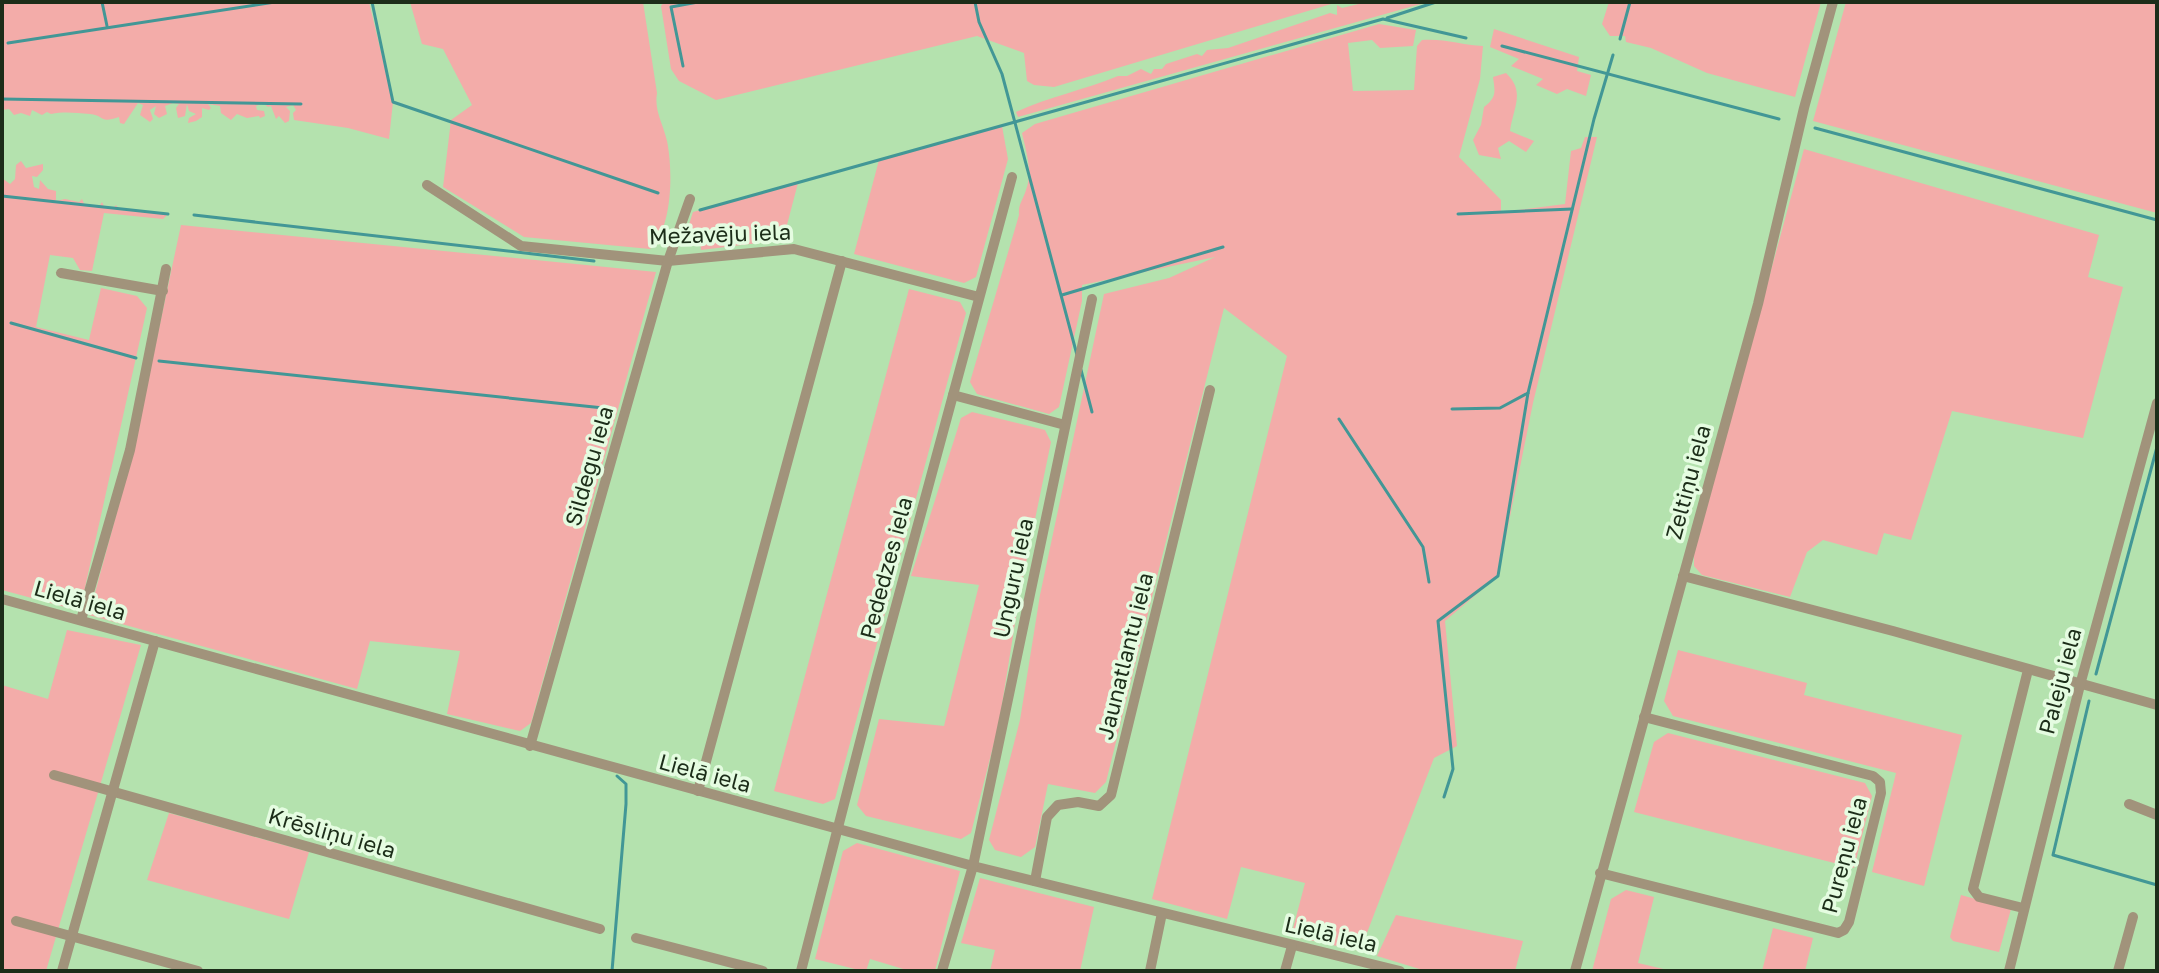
<svg xmlns="http://www.w3.org/2000/svg" width="2159" height="973" font-family="'Golos Text',sans-serif">
<style>
.green{fill:#f3aca9}
.lines{fill:none;stroke-linecap:round;stroke-linejoin:round}
.stream{stroke:#429796;stroke-width:3}
.minor{stroke:#a1937b;stroke-width:10}
.labels{text-anchor:middle;stroke-width:7;stroke-linejoin:round;paint-order:stroke}
.street-label{font-size:22px;fill:#1c2d19;stroke:#e5fce1}
</style>
<rect width="100%" height="100%" fill="#b4e2ae"/>
<g class="green">
<path d="M 2,2 L 369,2 L 393,102 L 389,139 L 348,128 L 294,120 L 293,113 L 296,110 L 293,105 L 286,107 L 290,111 L 289,121 L 285,123 L 279,116 L 276,119 L 271,106 L 268,107 L 263,103 L 256,106 L 257,110 L 264,111 L 265,116 L 260,118 L 259,116 L 247,118 L 237,114 L 231,120 L 221,113 L 220,106 L 208,104 L 211,108 L 209,110 L 202,108 L 202,117 L 196,121 L 188,123 L 189,118 L 196,114 L 189,111 L 187,104 L 185,116 L 178,118 L 176,108 L 179,104 L 173,103 L 165,106 L 167,114 L 159,118 L 154,114 L 156,106 L 150,110 L 153,119 L 150,122 L 140,115 L 143,105 L 138,103 L 124,124 L 120,123 L 119,117 C 99,124 104,115 90,114 C 76,113 65,111 51,114 L 47,112 L 42,115 L 32,110 L 30,116 L 21,113 L 14,115 L 9,109 L 2,110 Z"/>
<path d="M 410,2 L 643,2 L 657,93 C 654,111 663,123 667,141 C 673,170 673,228 650,249 L 524,237 L 443,187 L 451,120 L 472,105 L 443,49 L 422,44 Z"/>
<path d="M 664,2 L 1338,2 L 1054,87 L 1034,85 L 1027,81 L 1024,53 L 977,36 L 716,100 L 679,81 L 671,69 L 661,6 Z"/>
<path d="M 1367,2 L 1428,2 L 1018,117 L 1016,112 C 1048,97 1084,90 1118,76 L 1127,76 L 1141,69 L 1151,74 L 1154,69 L 1162,69 L 1166,64 L 1197,54 L 1202,56 L 1207,50 L 1228,48 L 1330,13 L 1337,15 L 1337,5 L 1342,8 Z"/>
<path d="M 1609,2 L 1821,2 L 1795,97 L 1707,73 L 1651,48 L 1626,42 L 1625,36 L 1610,36 L 1602,24 Z"/>
<path d="M 1846,2 L 2157,2 L 2157,213 L 1813,121 Z"/>
<path d="M 1379,24 L 1416,30 L 1413,46 L 1380,48 L 1372,40 L 1348,43 L 1353,91 L 1414,90 L 1417,46 L 1422,40 C 1443,38 1462,45 1483,46 L 1480,79 L 1459,157 L 1501,200 L 1501,212 L 1565,204 L 1571,151 L 1581,148 L 1585,137 L 1597,137 L 1533,403 L 1498,576 L 1445,621 L 1457,746 L 1434,758 L 1360,951 L 1291,936 L 1305,883 L 1241,867 L 1227,919 L 1152,899 L 1287,356 L 1224,308 L 1106,782 L 1095,793 L 1048,784 L 1035,847 L 1021,857 L 995,850 L 989,840 L 1020,720 L 1040,595 L 1104,294 L 1169,278 L 1215,257 L 1082,285 L 1082,301 L 1059,407 L 1049,414 L 977,394 L 970,382 L 1019,215 C 1018,204 1023,200 1026,190 C 1033,171 1026,152 1022,133 L 1035,124 Z"/>
<path d="M 1494,29 L 1579,57 L 1577,71 L 1591,75 L 1586,96 L 1567,89 L 1557,94 L 1536,85 L 1543,79 L 1511,66 L 1519,59 L 1490,47 Z"/>
<path d="M 1506,73 C 1526,92 1513,108 1510,131 L 1534,141 L 1526,152 L 1509,141 L 1498,148 L 1501,159 L 1479,155 L 1473,140 L 1481,125 L 1484,107 C 1497,97 1495,92 1493,77 Z"/>
<path d="M 1002,126 L 1008,159 L 976,277 L 964,283 L 854,254 L 879,160 Z"/>
<path d="M 1804,149 L 2099,235 L 2088,277 L 2123,287 L 2083,438 L 1952,411 L 1911,540 L 1884,533 L 1877,555 L 1823,540 L 1807,552 L 1790,597 L 1702,575 L 1694,566 L 1694,554 Z"/>
<path d="M 21,161 L 26,168 L 43,164 L 43,170 L 37,177 L 32,176 L 34,187 L 39,189 L 40,180 L 48,189 L 56,191 L 56,201 L 65,199 L 79,202 L 82,199 L 85,206 L 99,207 L 102,202 L 105,208 L 113,209 L 116,205 L 119,210 L 168,214 L 163,219 L 104,213 L 92,271 L 80,270 L 73,258 L 50,255 L 36,327 L 89,340 L 101,288 L 137,296 L 147,308 L 82,601 L 76,610 L 2,590 L 2,178 L 10,184 L 15,179 L 16,165 Z"/>
<path d="M 798,183 L 783,240 L 701,250 L 700,242 L 683,243 L 693,212 Z"/>
<path d="M 181,225 L 656,272 L 531,723 L 520,731 L 447,714 L 460,651 L 370,641 L 357,689 L 89,615 L 131,460 Z"/>
<path d="M 909,289 L 960,302 L 966,313 L 835,799 L 823,804 L 774,791 Z"/>
<path d="M 972,412 L 1045,430 L 1051,442 L 1020,592 L 999,723 L 971,833 L 961,839 L 866,816 L 857,805 L 879,719 L 944,726 L 979,585 L 911,576 L 961,418 Z"/>
<path d="M 67,630 L 141,645 L 46,971 L 2,971 L 2,685 L 48,699 Z"/>
<path d="M 1678,650 L 1807,683 L 1804,695 L 1962,735 L 1924,886 L 1872,872 L 1896,773 L 1673,716 L 1664,701 Z"/>
<path d="M 1668,733 L 1865,783 L 1872,796 L 1854,868 L 1634,812 L 1654,742 Z"/>
<path d="M 169,813 L 309,852 L 289,919 L 147,880 Z"/>
<path d="M 857,843 L 960,871 L 935,971 L 910,971 L 870,959 L 866,971 L 863,971 L 815,959 L 843,851 Z"/>
<path d="M 980,878 L 1094,907 L 1080,971 L 990,971 L 995,950 L 961,943 Z"/>
<path d="M 1626,890 L 1654,897 L 1638,963 L 1672,971 L 1592,971 L 1611,899 Z"/>
<path d="M 1961,895 L 2011,909 L 1999,952 L 1953,941 L 1950,937 Z"/>
<path d="M 1396,915 L 1523,941 L 1515,971 L 1426,971 L 1377,956 Z"/>
<path d="M 1773,928 L 1813,938 L 1805,971 L 1762,971 Z"/>
</g>
<g class="lines">
<g class="stream">
<path d="M 102,2 L 107,26"/>
<path d="M 372,2 L 393,102 L 658,193"/>
<path d="M 975,2 L 979,22 L 1002,74 L 1077,355"/>
<path d="M 1387,18 L 1436,2"/>
<path d="M 1620,39 L 1630,2"/>
<path d="M 8,43 L 275,2"/>
<path d="M 1502,46 L 1779,119"/>
<path d="M 683,66 L 671,7 L 698,2"/>
<path d="M 2,99 L 301,104"/>
<path d="M 1815,128 L 2157,220"/>
<path d="M 2,196 L 168,214"/>
<path d="M 700,210 L 1383,19 L 1466,38"/>
<path d="M 1458,214 L 1572,209"/>
<path d="M 194,215 L 594,261"/>
<path d="M 1062,295 L 1223,247"/>
<path d="M 11,323 L 136,358"/>
<path d="M 159,361 L 613,409"/>
<path d="M 1081,370 L 1092,412"/>
<path d="M 1452,409 L 1500,408 L 1528,393"/>
<path d="M 1339,419 L 1423,547 L 1429,582"/>
<path d="M 2096,674 L 2157,447"/>
<path d="M 2089,701 L 2053,855 L 2157,885"/>
<path d="M 1444,797 L 1453,769 L 1438,621 L 1498,576 L 1528,393 L 1594,119 L 1613,55"/>
<path d="M 612,971 L 626,804 L 626,784 L 617,776"/>
</g>
<g class="minor">
<path d="M 427,185 L 521,246 L 668,261 L 794,249 L 979,297"/>
<path d="M 61,273 L 163,291"/>
<path d="M 953,395 L 1065,425"/>
<path d="M 1683,576 L 1893,631 L 2157,705"/>
<path d="M 2,599 L 973,866 L 1400,971"/>
<path d="M 81,620 L 130,450 L 166,269"/>
<path d="M 530,746 L 668,261 L 690,199"/>
<path d="M 54,775 L 600,929"/>
<path d="M 698,791 L 842,261"/>
<path d="M 2129,804 L 2157,815"/>
<path d="M 1600,873 L 1838,933 L 1844,930 L 1849,922 L 1881,793 L 1880,782 L 1873,776 L 1644,717"/>
<path d="M 1035,881 L 1047,817 L 1058,805 L 1078,802 L 1099,806 L 1111,795 L 1210,390"/>
<path d="M 2023,908 L 1979,897 L 1973,889 L 2028,670"/>
<path d="M 16,921 L 198,971"/>
<path d="M 636,938 L 763,971"/>
<path d="M 62,971 L 155,641"/>
<path d="M 801,971 L 877,676 L 1012,177"/>
<path d="M 942,971 L 973,866 L 1092,299"/>
<path d="M 1150,971 L 1162,913"/>
<path d="M 1285,971 L 1292,946"/>
<path d="M 1575,971 L 1758,304 L 1804,108 L 1833,2"/>
<path d="M 2009,971 L 2080,685 L 2157,403"/>
<path d="M 2118,971 L 2133,917"/>
</g>
</g>
<g class="labels">
<g class="street-label">
<text transform="translate(720 234) rotate(-2)" y="8">Mežavēju iela</text>
<text transform="translate(589 466) rotate(-74)" y="8">Sildegu iela</text>
<text transform="translate(1688 482) rotate(-75)" y="8">Zeltiņu iela</text>
<text transform="translate(886 568) rotate(-75)" y="8">Pededzes iela</text>
<text transform="translate(1013 578) rotate(-78)" y="8">Unguru iela</text>
<text transform="translate(80 600) rotate(16)" y="8">Lielā iela</text>
<text transform="translate(1125 656) rotate(-76)" y="8">Jaunatlantu iela</text>
<text transform="translate(2060 681) rotate(-75)" y="8">Paleju iela</text>
<text transform="translate(705 773) rotate(15)" y="8">Lielā iela</text>
<text transform="translate(332 833) rotate(16)" y="8">Krēsliņu iela</text>
<text transform="translate(1844 855) rotate(-75)" y="8">Pureņu iela</text>
<text transform="translate(1331 934) rotate(13)" y="8">Lielā iela</text>
</g>
</g>
<rect width="2159" height="973" fill="none" stroke="#1c2d19" stroke-width="8"/>
</svg>
